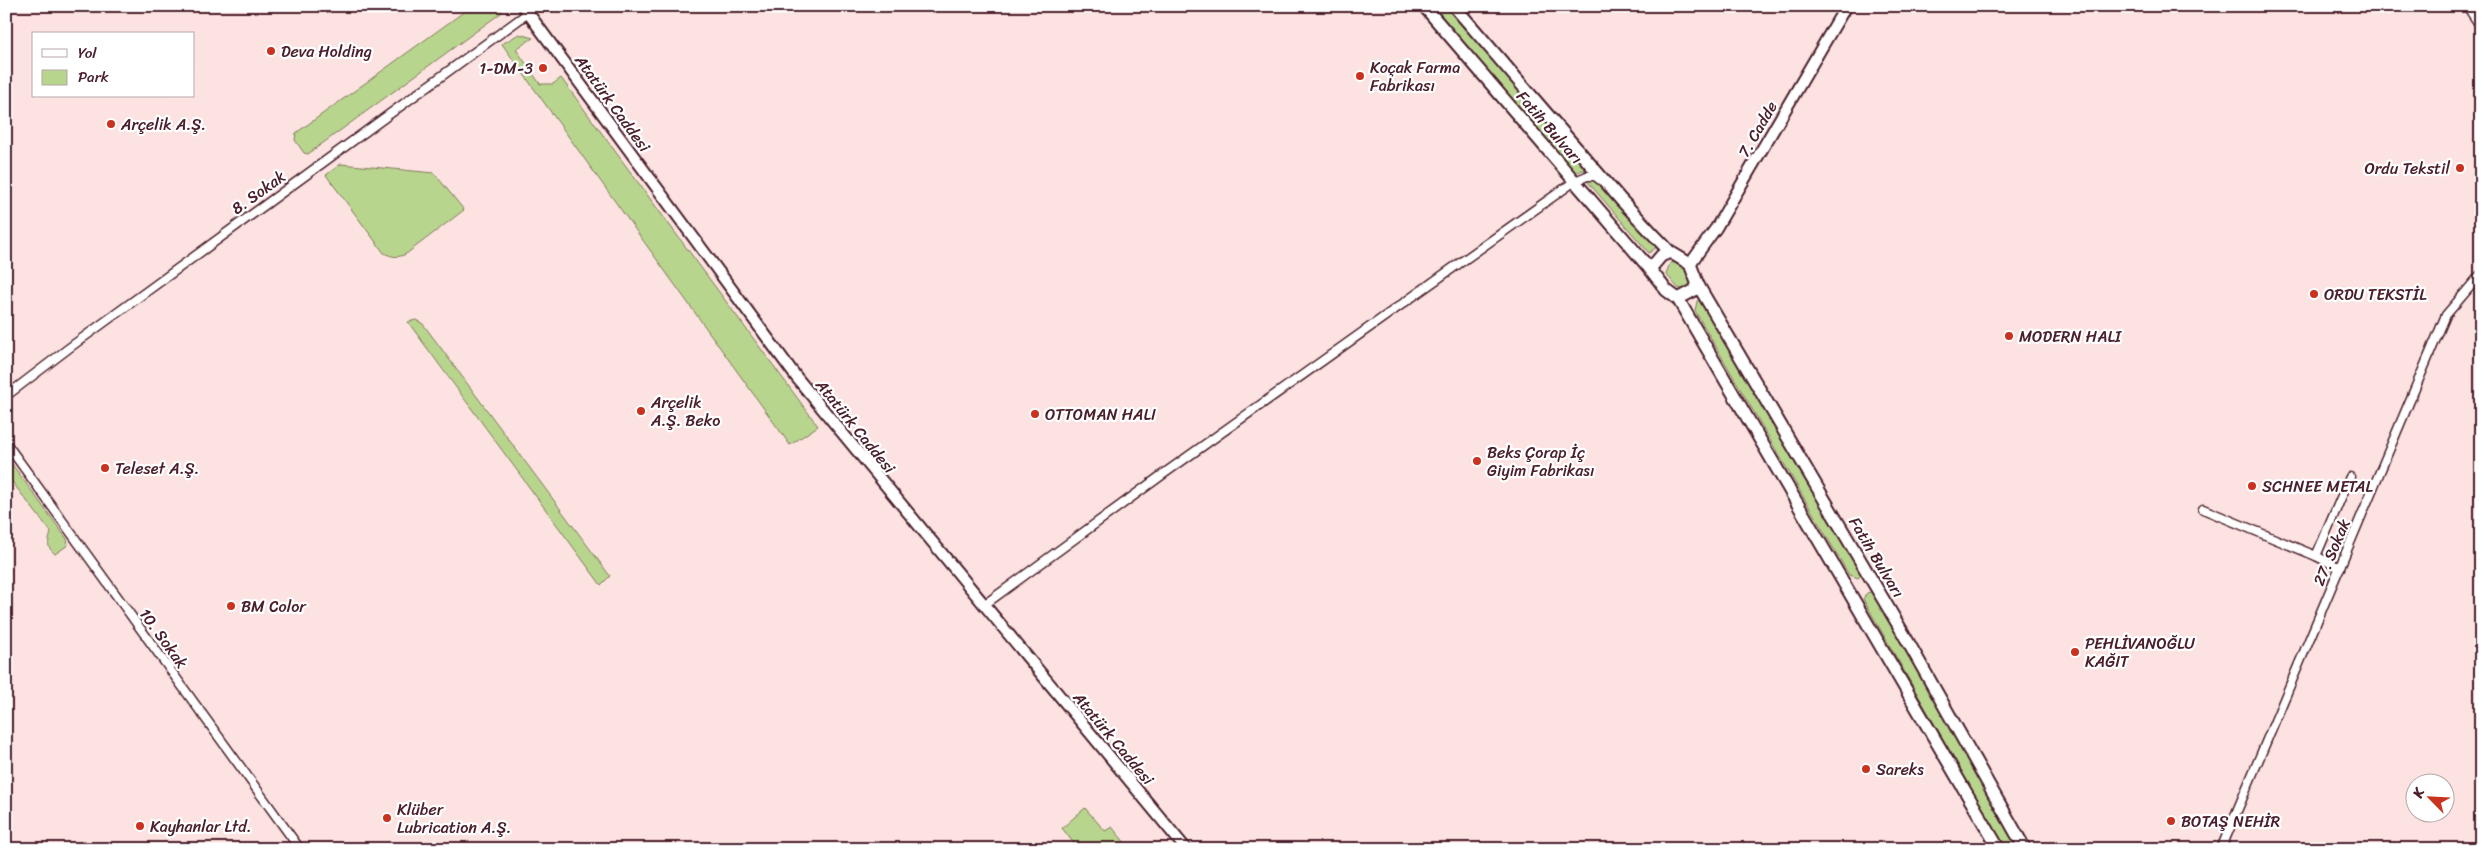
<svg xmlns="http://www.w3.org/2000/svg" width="2487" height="855" font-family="Sriracha,sans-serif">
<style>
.built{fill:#fce2e0;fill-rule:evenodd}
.green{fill:#b8d58e;stroke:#817a5c}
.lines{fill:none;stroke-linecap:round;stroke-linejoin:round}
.minor-casing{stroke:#4a1f2b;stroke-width:11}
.tertiary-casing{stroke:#4a1f2b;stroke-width:14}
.secondary-casing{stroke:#4a1f2b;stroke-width:15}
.minor{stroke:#fff;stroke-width:8}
.tertiary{stroke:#fff;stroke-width:10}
.secondary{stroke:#fff;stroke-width:11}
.poi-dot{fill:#c8321e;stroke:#fff;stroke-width:2}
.labels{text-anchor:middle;stroke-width:4.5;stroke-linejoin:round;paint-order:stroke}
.poi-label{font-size:16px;fill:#4a1f2b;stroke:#fff;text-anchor:start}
.street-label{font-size:16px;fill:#4a1f2b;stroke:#fff}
</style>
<rect width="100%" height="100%" fill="#fdeeed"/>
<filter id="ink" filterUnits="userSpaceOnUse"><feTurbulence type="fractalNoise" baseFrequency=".02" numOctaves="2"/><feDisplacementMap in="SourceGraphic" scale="10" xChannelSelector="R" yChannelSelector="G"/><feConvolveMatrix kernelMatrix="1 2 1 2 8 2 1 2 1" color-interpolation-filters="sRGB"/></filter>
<g filter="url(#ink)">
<path class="built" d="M 6,6 L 2481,6 L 2481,849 L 6,849 ZM 34,34 L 194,34 L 194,96 L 34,96 ZM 2414,782 L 2444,782 L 2444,812 L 2414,812 Z"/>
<g class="green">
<path d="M 472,6 L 502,6 L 501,13 L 308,154 L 304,153 L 295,140 L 296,133 Z"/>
<path d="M 1433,6 L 1449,6 L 1590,171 L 1582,170 L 1576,173 Z"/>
<path d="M 519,34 L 533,38 L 516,49 L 540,84 L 553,84 L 561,78 L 818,426 L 790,445 L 502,44 Z"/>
<path d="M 341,164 L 434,173 L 464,210 L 406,254 C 398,258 392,257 384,253 L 326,175 Z"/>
<path d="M 1594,179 L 1599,182 L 1658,246 L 1649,253 L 1587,181 Z"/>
<path d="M 1679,262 L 1691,275 L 1691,284 L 1685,290 L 1678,288 L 1666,274 L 1670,263 Z"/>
<path d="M 1702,299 L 1863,574 L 1858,578 L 1849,575 L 1695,311 L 1697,301 Z"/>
<path d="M 416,320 L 423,324 L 610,576 L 601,585 L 408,322 Z"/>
<path d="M 6,456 L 67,539 L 68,545 L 55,554 C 45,545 49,542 51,532 L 6,474 Z"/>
<path d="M 1873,591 L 2021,849 L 2006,849 L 1863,599 L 1867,593 Z"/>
<path d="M 1085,808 L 1105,831 L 1112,827 L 1130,849 L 1078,849 L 1062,828 Z"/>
</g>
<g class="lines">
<g class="minor-casing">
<g id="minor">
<path d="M 2467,6 L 2481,27"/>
<path d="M 6,396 L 69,348 L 528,13"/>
<path d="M 6,443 L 300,849"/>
<path d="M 2203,509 L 2316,556 L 2340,568"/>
<path d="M 2316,556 L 2350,477"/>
<path d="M 984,605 L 1162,475 L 1575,181 L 1587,176 L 1595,176 L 1600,180"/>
<path d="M 2221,849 L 2446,315 L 2481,274"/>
</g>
</g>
<g class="tertiary-casing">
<g id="tertiary">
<path d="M 523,6 L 797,378 L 1186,849"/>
<path d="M 1690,264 L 1716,228 L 1846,6"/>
</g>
</g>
<g class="secondary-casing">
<g id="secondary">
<path d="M 1424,6 L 1650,269"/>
<path d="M 1454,6 L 1621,200 L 1670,252"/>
<path d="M 1670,252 L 1690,264 L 1698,285 L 1693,291 L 1678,299 L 1666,290 L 1650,269 L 1661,256 Z"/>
<path d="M 1698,285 L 1903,633 L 2025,849"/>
<path d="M 1678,299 L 1999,849"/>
</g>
</g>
<use href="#minor" class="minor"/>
<use href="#tertiary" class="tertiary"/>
<use href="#secondary" class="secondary"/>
</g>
</g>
<g class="poi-dot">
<circle cx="271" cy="51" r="5"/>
<circle cx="543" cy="68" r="5"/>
<circle cx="1360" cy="76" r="5"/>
<circle cx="111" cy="124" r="5"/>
<circle cx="2460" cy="168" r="5"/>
<circle cx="2314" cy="294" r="5"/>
<circle cx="2009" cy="336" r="5"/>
<circle cx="641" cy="411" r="5"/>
<circle cx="1035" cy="414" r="5"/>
<circle cx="1477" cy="461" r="5"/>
<circle cx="105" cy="468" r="5"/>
<circle cx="2252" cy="486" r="5"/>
<circle cx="231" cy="606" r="5"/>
<circle cx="2075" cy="652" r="5"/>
<circle cx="1866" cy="769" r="5"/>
<circle cx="387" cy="818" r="5"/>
<circle cx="2171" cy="821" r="5"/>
<circle cx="140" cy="826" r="5"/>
</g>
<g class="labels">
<g class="poi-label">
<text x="281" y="57">Deva Holding</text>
<text x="1370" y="73">Koçak Farma<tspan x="1370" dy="18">Fabrikası</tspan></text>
<text x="533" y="74" text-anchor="end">1-DM-3</text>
<text x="121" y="130">Arçelik A.Ş.</text>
<text x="2450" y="174" text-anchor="end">Ordu Tekstil</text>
<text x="2324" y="300">ORDU TEKSTİL</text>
<text x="2019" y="342">MODERN HALI</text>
<text x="651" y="408">Arçelik<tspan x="651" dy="18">A.Ş. Beko</tspan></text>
<text x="1045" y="420">OTTOMAN HALI</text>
<text x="1487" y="458">Beks Çorap İç<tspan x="1487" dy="18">Giyim Fabrikası</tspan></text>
<text x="115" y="474">Teleset A.Ş.</text>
<text x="2262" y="492">SCHNEE METAL</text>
<text x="241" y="612">BM Color</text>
<text x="2085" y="649">PEHLİVANOĞLU<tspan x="2085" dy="18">KAĞIT</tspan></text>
<text x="1876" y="775">Sareks</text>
<text x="397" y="815">Klüber<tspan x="397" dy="18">Lubrication A.Ş.</tspan></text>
<text x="2181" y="827">BOTAŞ NEHİR</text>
<text x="150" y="832">Kayhanlar Ltd.</text>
</g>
<g class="street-label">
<text transform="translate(613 103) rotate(54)" y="6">Atatürk Caddesi</text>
<text transform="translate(1550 127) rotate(49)" y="6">Fatih Bulvarı</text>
<text transform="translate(1757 129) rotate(-60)" y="6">7. Cadde</text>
<text transform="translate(258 192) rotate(-36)" y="6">8. Sokak</text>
<text transform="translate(856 426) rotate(51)" y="6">Atatürk Caddesi</text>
<text transform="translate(2331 552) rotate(-67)" y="6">27. Sokak</text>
<text transform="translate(1877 557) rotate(59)" y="6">Fatih Bulvarı</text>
<text transform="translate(164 638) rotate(54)" y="6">10. Sokak</text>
<text transform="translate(1114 738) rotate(50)" y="6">Atatürk Caddesi</text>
</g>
</g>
<rect width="2487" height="855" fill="none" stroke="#fff" stroke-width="25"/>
<rect x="12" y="12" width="2462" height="830" fill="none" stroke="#4a1f2b" stroke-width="2" filter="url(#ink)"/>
<rect x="32" y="32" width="162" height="65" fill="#ffffff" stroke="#b7a5aa"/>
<rect x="42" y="49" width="25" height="8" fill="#ffffff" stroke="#b7a5aa"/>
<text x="78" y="58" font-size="15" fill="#4a1f2b">Yol</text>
<rect x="42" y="70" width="25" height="15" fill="#b8d58e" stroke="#b7a5aa"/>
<text x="78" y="82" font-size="15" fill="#4a1f2b">Park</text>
<g transform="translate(2430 798) rotate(294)"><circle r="24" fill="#ffffff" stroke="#b7a5aa"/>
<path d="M0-4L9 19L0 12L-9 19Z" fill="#c8321e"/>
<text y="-8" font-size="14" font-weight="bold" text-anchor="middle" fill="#4a1f2b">K</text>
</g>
</svg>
